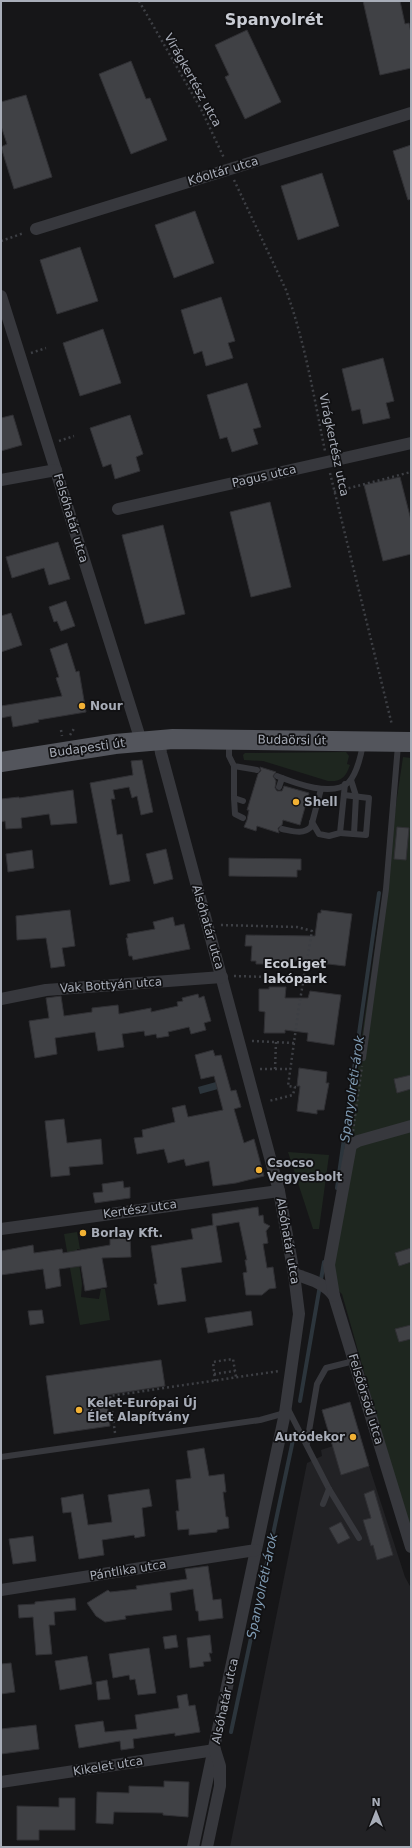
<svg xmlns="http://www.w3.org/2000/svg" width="412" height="1848" viewBox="0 0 412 1848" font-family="'DejaVu Sans',sans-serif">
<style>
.built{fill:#222225}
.green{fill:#1e261f}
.water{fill:#2c353c}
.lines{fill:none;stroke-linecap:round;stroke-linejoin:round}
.stream{stroke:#2c353c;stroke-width:4}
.building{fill:#404145;stroke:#303034}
.path{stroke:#3d3f44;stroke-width:2.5;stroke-dasharray:2 3;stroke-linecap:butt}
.service{stroke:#37383d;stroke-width:6}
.minor{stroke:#37383d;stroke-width:12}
.primary{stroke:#53555c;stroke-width:20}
.poi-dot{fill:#f2b134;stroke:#111113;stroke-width:1.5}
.labels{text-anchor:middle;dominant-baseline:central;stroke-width:3.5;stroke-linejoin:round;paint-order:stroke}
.street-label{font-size:12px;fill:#a8adb8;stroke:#111113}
.poi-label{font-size:12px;font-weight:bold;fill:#a8adb8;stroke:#111113;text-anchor:start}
.neighbourhood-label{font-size:13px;font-weight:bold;fill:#c9ccd4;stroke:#111113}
.water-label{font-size:13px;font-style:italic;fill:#7f9bb3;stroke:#111113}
.district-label{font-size:16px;font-weight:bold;fill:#c9ccd4;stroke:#111113}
</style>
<rect width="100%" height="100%" fill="#161618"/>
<polygon class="built" points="333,1446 341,1474 369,1466 405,1577 411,1588 411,1847 230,1847 307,1463 322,1456 321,1450"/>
<g class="green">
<path d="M346,752L349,756L347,764L350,765C346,777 341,782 328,781L263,761L244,760L243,755L245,753Z"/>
<polygon points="403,757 411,758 411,1538 342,1294 326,1279"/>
<polygon points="288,1152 329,1155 319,1229 313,1229"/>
<polygon points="77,1232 80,1249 77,1249 82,1284 81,1297 99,1299 101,1289 105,1289 110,1320 80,1325 64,1234"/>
</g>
<polygon class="water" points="216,1082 218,1089 200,1094 198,1087"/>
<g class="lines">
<g class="stream">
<polyline points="337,1188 379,893"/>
<polyline points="300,1401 324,1262"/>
<polyline points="231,1732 293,1440"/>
</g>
</g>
<g class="building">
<polygon points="363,1 400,1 405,24 409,23 411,33 411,68 380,75"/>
<polygon points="247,30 281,102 245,119 225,77 229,75 215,45"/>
<polygon points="131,61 146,99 150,98 167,140 131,154 99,74"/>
<polygon points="26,95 52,177 14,189 1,147 7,144 1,126 1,102"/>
<polygon points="411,145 411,199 408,200 393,151"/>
<polygon points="322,173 339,226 298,240 281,186"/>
<polygon points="195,211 214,263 174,278 155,225"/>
<polygon points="80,247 98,301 57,314 40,260"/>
<polygon points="221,297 235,341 228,343 233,358 206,366 202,351 194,354 181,310"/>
<polygon points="103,329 121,383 80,396 63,343"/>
<polygon points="383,358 394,401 386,403 390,418 363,424 360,409 352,411 342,369"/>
<polygon points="247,383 261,427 253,429 258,444 232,452 227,437 220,439 207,395"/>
<polygon points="13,415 22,445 1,451 1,418"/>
<polygon points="130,415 143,454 136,457 140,471 115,479 111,464 103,467 90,428"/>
<polygon points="400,477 411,520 411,554 383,561 364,485"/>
<polygon points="270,502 291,587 251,597 230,512"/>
<polygon points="163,525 185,614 145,624 122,535"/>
<polygon points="58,542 70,579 49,585 44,568 12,578 6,557"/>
<polygon points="66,601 75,626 61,631 57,621 54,622 49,607"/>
<polygon points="11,613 22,645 1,652 1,616"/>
<polygon points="67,643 76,672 79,671 86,712 38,720 39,722 13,727 11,716 1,718 1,706 62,696 56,678 59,677 50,649"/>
<polygon points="142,760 153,812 141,815 137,796 132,798 129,787 113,790 115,799 111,799 117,835 122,834 130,881 110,885 90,783 133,775 131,761"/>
<polygon points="260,767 276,772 273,776 276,781 275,788 277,791 282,791 284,786 309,793 300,825 283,820 282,825 278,828 279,833 257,826 256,831 244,827 247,820 249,810 247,810 258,774 261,771"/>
<polygon points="73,790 77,823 51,825 49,814 21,818 22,828 6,829 5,821 1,822 1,799 19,797 19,798"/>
<polygon points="397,827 409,828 406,860 394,859"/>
<polygon points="166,849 173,879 154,884 146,854"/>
<polygon points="32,850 34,868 8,872 6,854"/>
<polygon points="229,858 301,859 301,870 297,870 297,877 229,876"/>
<polygon points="70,910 75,946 62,948 65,966 51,968 46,938 17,940 16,916"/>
<polygon points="321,910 352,914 345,966 295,960 295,962 290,962 290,964 256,964 256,961 251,961 252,946 245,946 246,935 315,936 318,913 321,913"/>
<polygon points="173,917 175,926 184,924 190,949 133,960 132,956 129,956 126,938 128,938 127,934 155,929 153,922"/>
<polygon points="269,987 286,987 285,998 308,998 310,991 341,995 334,1045 307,1041 308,1033 285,1030 285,1033 264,1033 265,1012 259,1011 259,989 269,989"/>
<polygon points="198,994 199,998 204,996 211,1021 204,1023 206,1030 191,1034 189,1027 168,1032 169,1036 157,1038 156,1034 145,1036 144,1031 122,1034 124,1047 98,1051 95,1032 55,1038 57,1054 35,1058 29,1021 49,1018 46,998 61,996 64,1016 92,1012 92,1008 118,1005 119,1014 151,1008 151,1012 178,1006 177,1002 183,1001 182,998"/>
<polygon points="213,1050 215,1056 221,1055 231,1091 236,1090 241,1107 234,1109 244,1143 254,1139 264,1176 236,1183 213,1186 209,1161 186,1166 184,1159 168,1163 164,1149 137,1154 134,1138 143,1137 142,1130 175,1122 172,1108 185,1105 188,1117 223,1110 214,1076 201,1079 195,1055"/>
<polygon points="299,1068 327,1072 326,1083 329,1083 324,1110 317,1110 317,1114 297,1111 300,1086 297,1086"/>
<polygon points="411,1075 411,1089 397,1093 394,1079"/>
<polygon points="64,1119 67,1143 101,1139 103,1164 69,1167 70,1175 51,1177 45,1121"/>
<polygon points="123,1181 124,1188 130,1187 130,1198 95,1203 93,1193 103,1192 102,1184"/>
<polygon points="258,1207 259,1216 263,1215 264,1223 270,1226 266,1231 268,1243 263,1244 267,1268 273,1267 276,1288 269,1289 262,1295 246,1295 243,1273 247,1272 245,1260 247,1260 239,1222 216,1226 222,1262 181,1268 186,1301 158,1305 154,1284 157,1284 151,1246 193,1239 191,1229 213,1225 212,1214"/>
<polygon points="130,1238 131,1257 102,1258 107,1287 85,1291 81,1266 59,1269 61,1286 46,1289 43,1269 1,1275 1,1251 33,1245 34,1253 62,1249 63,1253 110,1245 110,1239"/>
<polygon points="411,1248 411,1262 399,1266 395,1253"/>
<polygon points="42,1310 44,1323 30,1325 28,1311"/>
<polygon points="251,1311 253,1325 208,1333 205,1318"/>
<polygon points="411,1325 411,1339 399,1342 395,1329"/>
<polygon points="160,1360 161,1360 165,1386 106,1395 110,1426 54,1434 46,1376"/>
<polygon points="350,1402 369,1466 341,1475 322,1410"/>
<polygon points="204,1448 209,1476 224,1474 226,1492 223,1492 226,1517 228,1517 229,1528 217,1530 217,1532 189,1535 189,1529 178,1530 176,1511 179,1511 176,1480 191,1478 187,1451"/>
<polygon points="149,1489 152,1506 142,1508 145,1536 135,1538 134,1535 102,1540 104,1555 79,1559 71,1512 63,1513 61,1498 83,1494 88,1525 112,1522 108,1495"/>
<polygon points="374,1490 393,1555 377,1560 373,1545 371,1546 363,1520 371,1518 364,1494"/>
<polygon points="341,1522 350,1538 338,1544 329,1528"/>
<polygon points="33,1536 36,1561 13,1564 9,1539"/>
<polygon points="208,1566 213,1600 221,1599 223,1618 199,1621 198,1611 196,1611 193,1589 170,1593 172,1610 125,1616 126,1619 105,1622 96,1616 87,1603 108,1590 110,1592 137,1589 136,1586 187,1579 185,1569"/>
<polygon points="75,1598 76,1610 54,1612 55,1625 49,1625 52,1654 36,1655 33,1617 19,1618 18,1605 35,1604 35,1602"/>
<polygon points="176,1635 178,1647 165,1649 163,1637"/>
<polygon points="210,1635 212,1653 209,1653 211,1661 203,1662 204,1666 190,1668 187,1638"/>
<polygon points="149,1648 156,1693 138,1695 135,1679 130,1680 129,1675 113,1678 109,1654"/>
<polygon points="87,1656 92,1684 60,1690 55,1661"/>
<polygon points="11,1663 15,1692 1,1694 1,1664"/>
<polygon points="107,1680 110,1699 98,1700 96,1682"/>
<polygon points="187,1694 189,1706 195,1705 200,1732 175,1736 175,1733 133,1739 134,1748 121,1750 120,1741 79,1748 75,1725 103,1721 105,1732 137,1729 135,1715 179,1708 177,1696"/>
<polygon points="36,1725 39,1749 1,1754 1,1729"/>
<polygon points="164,1781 189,1782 188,1817 163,1815 163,1813 114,1812 113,1824 96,1823 97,1792 129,1793 129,1786 164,1787"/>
<polygon points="59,1798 75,1798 75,1830 39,1830 39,1840 17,1840 17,1806 59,1807"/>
</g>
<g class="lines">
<g class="path">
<polyline points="139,1 201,109 224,158"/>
<path d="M234,180L286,290C305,342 314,397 325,451"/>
<polyline points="1,241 24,233"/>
<polyline points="31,353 46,348"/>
<polyline points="59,441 74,436"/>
<polyline points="330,473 392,725"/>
<polyline points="334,492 411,472"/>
<polyline points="61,730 62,736"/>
<polyline points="70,735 75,727"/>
<polyline points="221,925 297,927 312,931 299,1006 288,1086 295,1087 293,1095 269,1101"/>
<polyline points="234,976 304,978"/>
<polyline points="252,1041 294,1043"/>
<polyline points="260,1069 290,1069"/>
<polyline points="275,1069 276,1042"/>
<polyline points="353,1131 362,1066"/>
<polyline points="290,1181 297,1179"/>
<polyline points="214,1374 235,1371"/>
<polyline points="215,1381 213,1362 233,1359 236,1377"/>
<polyline points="115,1433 110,1396 279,1371"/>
</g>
<g class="service">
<polyline points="229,743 229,756 234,766 257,770"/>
<polyline points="234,766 234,798 243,801"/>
<path d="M277,776C295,783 333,798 349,782C357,773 361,755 363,744"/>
<polyline points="351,780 356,796 354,834"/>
<polyline points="279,787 282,778"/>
<polyline points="234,798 235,814 243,818"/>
<polyline points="312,822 319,834 329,836 340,833 345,784"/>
<path d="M282,829C293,831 302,835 311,827L321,789"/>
<polyline points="340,833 366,835 369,798 344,795"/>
<polyline points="363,1058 386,889 398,745"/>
<polyline points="288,1409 329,1489 359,1538"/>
<polyline points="307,1443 317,1384 326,1368 354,1361"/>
<polyline points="1,1457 260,1420 285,1413"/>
<polyline points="323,1504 329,1489"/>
</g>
<g class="minor">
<polyline points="36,229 411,113"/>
<polyline points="1,296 141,741"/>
<polyline points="1,480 56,470"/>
<polyline points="118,509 411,443"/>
<polyline points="159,740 161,753 279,1191 294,1274 299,1314 285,1413 193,1847"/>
<polyline points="1,999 46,990 222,977"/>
<polyline points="1,1229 279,1191"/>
<path d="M294,1274C309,1279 325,1283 334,1296L411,1547"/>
<polyline points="334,1296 329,1265 351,1145 358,1141 411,1126"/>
<polyline points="1,1590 256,1550"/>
<polyline points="1,1782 215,1750"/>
<polyline points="207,1847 220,1786 220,1766 215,1750"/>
</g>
<polyline class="primary" points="1,762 115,744 173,739 411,742"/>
</g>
<g class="poi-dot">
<circle cx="82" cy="706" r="4"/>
<circle cx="296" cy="802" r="4"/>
<circle cx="259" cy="1170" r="4"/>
<circle cx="83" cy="1233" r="4"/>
<circle cx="79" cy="1410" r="4"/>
<circle cx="353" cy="1437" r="4"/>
</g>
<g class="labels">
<g class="street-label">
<text transform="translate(193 80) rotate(61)">Virágkertész utca</text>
<text transform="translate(223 171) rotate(-17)">Kőoltár utca</text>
<text transform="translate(334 445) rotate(78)">Virágkertész utca</text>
<text transform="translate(264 476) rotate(-13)">Pagus utca</text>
<text transform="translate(71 518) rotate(73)">Felsőhatár utca</text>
<text transform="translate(292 740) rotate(1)">Budaörsi út</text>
<text transform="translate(87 748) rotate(-8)">Budapesti út</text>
<text transform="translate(208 927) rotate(74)">Alsóhatár utca</text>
<text transform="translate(111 985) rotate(-4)">Vak Bottyán utca</text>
<text transform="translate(140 1209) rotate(-8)">Kertész utca</text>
<text transform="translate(288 1241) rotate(80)">Alsóhatár utca</text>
<text transform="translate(366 1399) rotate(73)">Felsőörsöd utca</text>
<text transform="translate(128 1570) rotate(-9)">Pántlika utca</text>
<text transform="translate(225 1701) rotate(-78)">Alsóhatár utca</text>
<text transform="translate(108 1766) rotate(-9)">Kikelet utca</text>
</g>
<g class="poi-label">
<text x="90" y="706">Nour</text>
<text x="304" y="802">Shell</text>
<text x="267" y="1163">Csocso<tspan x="267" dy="14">Vegyesbolt</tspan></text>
<text x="91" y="1233">Borlay Kft.</text>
<text x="87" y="1403">Kelet-Európai Új<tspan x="87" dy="14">Élet Alapítvány</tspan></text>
<text x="345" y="1437" text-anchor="end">Autódekor</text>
</g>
<g class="neighbourhood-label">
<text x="295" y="963">EcoLiget<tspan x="295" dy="15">lakópark</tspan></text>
</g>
<g class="water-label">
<text transform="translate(352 1089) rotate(-82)">Spanyolréti-árok</text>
<text transform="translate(262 1586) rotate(-78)">Spanyolréti-árok</text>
</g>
<g class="district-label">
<text x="274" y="19">Spanyolrét</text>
</g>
</g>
<rect width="412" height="1848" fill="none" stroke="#a8adb8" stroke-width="4"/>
<g transform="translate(376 1812)" stroke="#111113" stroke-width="3" paint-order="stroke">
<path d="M0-3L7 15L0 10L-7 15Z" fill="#a8adb8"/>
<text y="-6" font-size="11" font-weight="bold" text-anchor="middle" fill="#a8adb8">N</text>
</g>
</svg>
